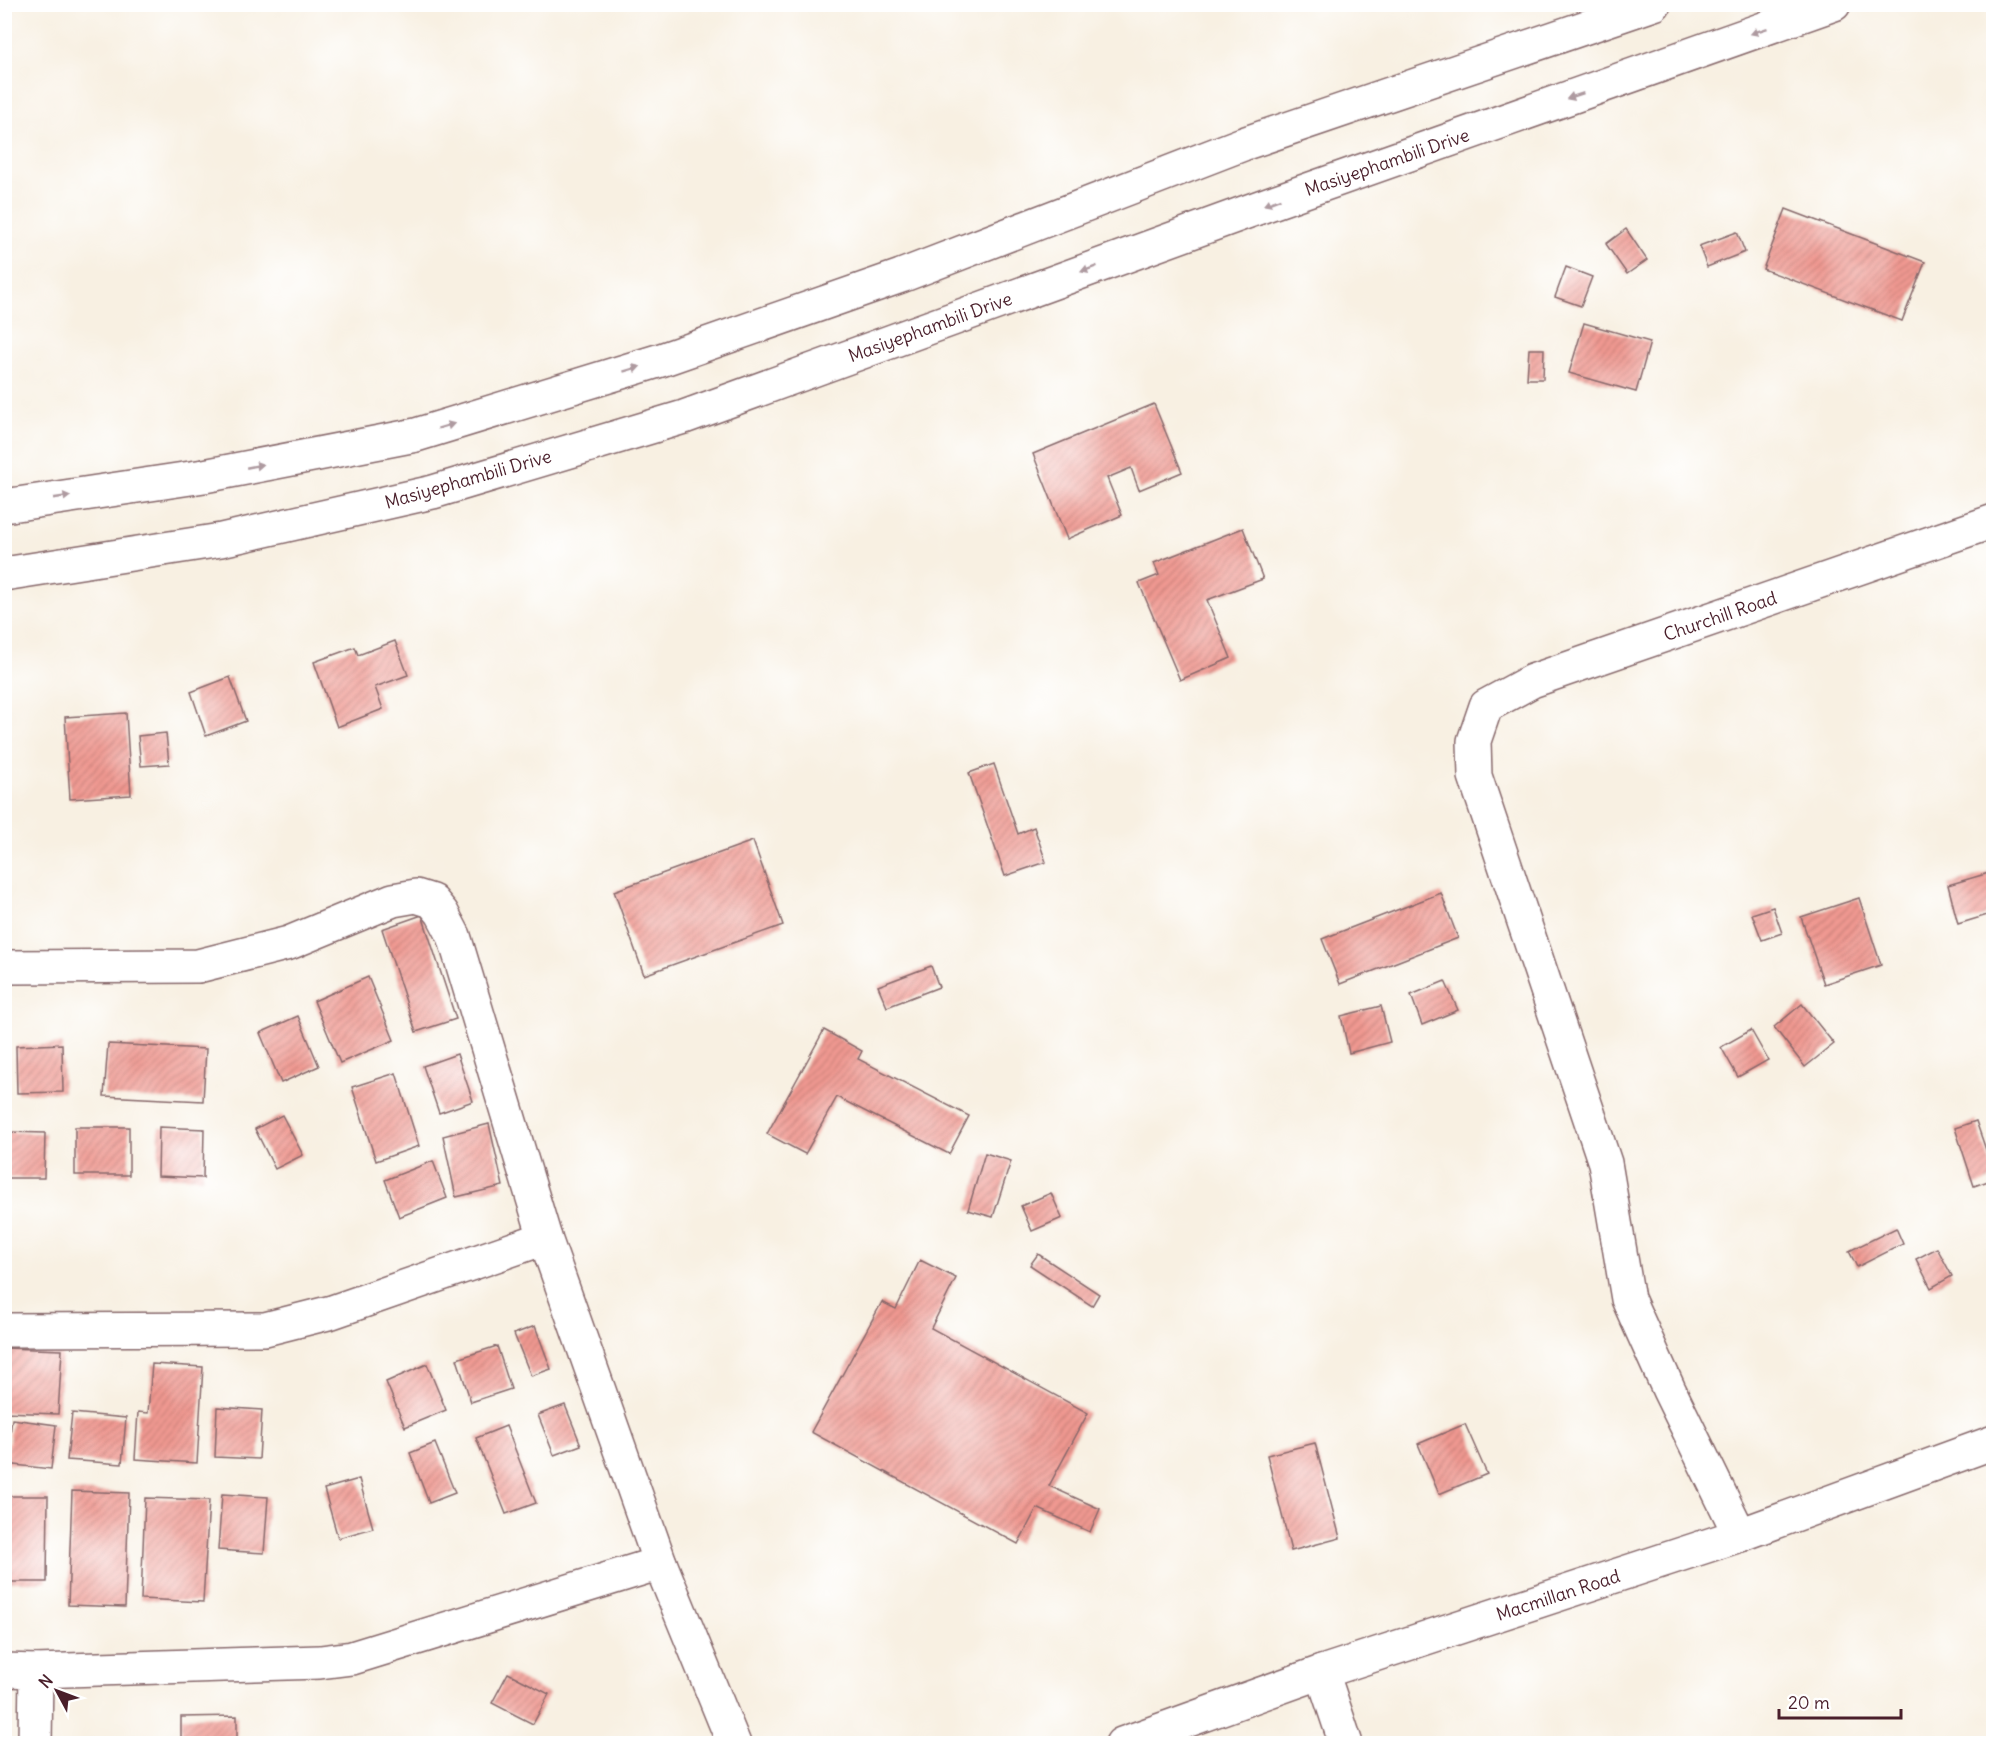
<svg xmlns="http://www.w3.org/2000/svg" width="1998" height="1748" viewBox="0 0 1998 1748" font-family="Delius,sans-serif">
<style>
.building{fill:url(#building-hatch)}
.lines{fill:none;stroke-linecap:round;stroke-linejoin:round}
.minor-casing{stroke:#87686b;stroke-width:36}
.primary-casing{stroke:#87686b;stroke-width:36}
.minor{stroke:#fff;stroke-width:33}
.primary{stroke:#fff;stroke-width:33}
.oneway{fill:#ae9aa0}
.labels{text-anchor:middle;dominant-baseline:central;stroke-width:5;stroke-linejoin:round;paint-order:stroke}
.street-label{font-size:18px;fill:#4a1f2b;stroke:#fff}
</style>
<defs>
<pattern id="building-hatch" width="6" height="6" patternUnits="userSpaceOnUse" patternTransform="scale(1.5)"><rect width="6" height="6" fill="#f09991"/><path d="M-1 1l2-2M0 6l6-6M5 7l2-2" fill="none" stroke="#c47c77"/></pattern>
</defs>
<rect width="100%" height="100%" fill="#fff"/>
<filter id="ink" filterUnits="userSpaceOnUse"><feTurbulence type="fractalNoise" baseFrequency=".0167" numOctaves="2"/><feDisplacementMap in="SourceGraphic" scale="12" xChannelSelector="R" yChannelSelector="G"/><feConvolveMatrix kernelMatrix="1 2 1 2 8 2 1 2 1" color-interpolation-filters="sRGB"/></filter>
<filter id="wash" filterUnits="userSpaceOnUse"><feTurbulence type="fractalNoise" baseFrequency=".008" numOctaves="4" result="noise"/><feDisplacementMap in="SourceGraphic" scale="24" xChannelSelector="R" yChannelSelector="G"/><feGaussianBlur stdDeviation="1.35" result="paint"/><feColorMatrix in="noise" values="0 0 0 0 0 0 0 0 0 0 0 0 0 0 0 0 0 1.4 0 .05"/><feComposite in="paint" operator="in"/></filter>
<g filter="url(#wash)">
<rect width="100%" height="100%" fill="#f8f0e2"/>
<g id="blocks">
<g class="building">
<polygon points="1786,209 1925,262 1902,321 1763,269"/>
<polygon points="1626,229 1647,260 1627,274 1606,244"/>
<polygon points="1737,232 1745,252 1707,267 1699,246"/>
<polygon points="1566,267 1592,277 1581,306 1555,297"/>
<polygon points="1584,323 1650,342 1636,392 1569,373"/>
<polygon points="1529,349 1544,349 1543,379 1527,379"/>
<polygon points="1154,404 1182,472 1139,490 1131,468 1107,478 1122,515 1067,539 1033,454"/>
<polygon points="1243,528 1263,579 1207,600 1231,658 1180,680 1139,583 1159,575 1154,563"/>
<polygon points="395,641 408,675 375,687 383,709 337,727 314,662 355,647 358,655"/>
<polygon points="230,677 246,721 206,736 191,692"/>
<polygon points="126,713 131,795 70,799 65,717"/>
<polygon points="166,733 169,764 141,766 138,736"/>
<polygon points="994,764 1018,834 1034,827 1046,862 1005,876 969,773"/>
<polygon points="753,841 783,925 644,975 614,891"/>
<polygon points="1992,872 1994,913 1958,924 1948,885"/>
<polygon points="1441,893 1458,938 1340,984 1322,939"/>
<polygon points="1859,898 1881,965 1824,984 1801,917"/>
<polygon points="1773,907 1782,933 1762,940 1752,914"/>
<polygon points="422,915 456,1019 416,1032 382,929"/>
<polygon points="931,966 939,987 887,1007 878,986"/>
<polygon points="368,977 394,1040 340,1063 314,1001"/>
<polygon points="1445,981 1458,1010 1422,1025 1411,995"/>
<polygon points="1802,1004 1834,1044 1805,1067 1774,1027"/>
<polygon points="1381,1006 1390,1042 1349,1053 1341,1016"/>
<polygon points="298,1016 319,1066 281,1083 260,1033"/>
<polygon points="824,1030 862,1051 858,1059 969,1116 949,1154 837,1097 805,1154 767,1134"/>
<polygon points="1751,1030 1768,1060 1738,1077 1721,1047"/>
<polygon points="62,1044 63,1092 17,1093 16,1046"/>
<polygon points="108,1044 206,1049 203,1101 104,1096"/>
<polygon points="457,1054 473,1101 439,1113 423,1066"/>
<polygon points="396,1073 419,1146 376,1161 352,1087"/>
<polygon points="282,1115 303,1155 275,1169 255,1129"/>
<polygon points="1976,1121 1994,1173 1994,1179 1974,1186 1955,1128"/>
<polygon points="489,1124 503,1186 456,1197 443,1136"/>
<rect x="75" y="1127" width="54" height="48"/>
<polygon points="159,1127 204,1129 203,1178 158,1176"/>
<polygon points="8,1132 45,1133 44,1178 6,1178"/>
<polygon points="985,1153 1011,1161 993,1217 968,1210"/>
<polygon points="433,1161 447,1198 399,1217 385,1180"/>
<polygon points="1051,1193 1062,1218 1032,1231 1021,1206"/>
<polygon points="1896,1228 1903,1244 1857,1267 1849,1251"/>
<polygon points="1937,1248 1952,1276 1931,1288 1916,1259"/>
<polygon points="1038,1254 1099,1294 1092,1306 1030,1265"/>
<polygon points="920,1260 956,1278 931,1328 1088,1413 1049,1486 1100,1509 1090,1532 1037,1508 1018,1544 811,1432 882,1302 896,1309"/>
<polygon points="535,1326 551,1369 531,1376 514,1334"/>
<polygon points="497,1346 511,1389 471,1402 457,1359"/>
<polygon points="4,1348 62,1350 58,1414 4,1412"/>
<polygon points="152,1364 203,1367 197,1463 135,1459 138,1412 148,1413"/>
<polygon points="427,1364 446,1410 405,1427 386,1382"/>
<polygon points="565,1405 581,1445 554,1455 538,1415"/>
<polygon points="217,1407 262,1410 259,1459 215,1457"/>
<polygon points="72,1413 126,1418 122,1464 67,1460"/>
<polygon points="12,1419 56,1425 51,1469 6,1464"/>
<polygon points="1465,1424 1487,1474 1439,1494 1418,1444"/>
<polygon points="506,1426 536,1503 506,1514 476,1438"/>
<polygon points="435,1443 455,1493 429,1503 410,1453"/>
<polygon points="1315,1443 1340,1538 1291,1551 1267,1455"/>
<polygon points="359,1479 373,1528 338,1538 324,1489"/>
<polygon points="72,1491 129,1493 125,1607 68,1605"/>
<polygon points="222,1494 268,1497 264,1553 218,1550"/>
<polygon points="5,1496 48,1496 47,1582 5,1582"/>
<polygon points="145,1498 209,1500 203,1602 141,1599"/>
<polygon points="508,1673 549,1694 533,1724 492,1703"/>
<polygon points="237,1716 237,1744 181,1744 181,1717"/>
</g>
</g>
</g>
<g filter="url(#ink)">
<use href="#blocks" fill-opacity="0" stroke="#87686b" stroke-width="1.5"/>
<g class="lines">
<g class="minor-casing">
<g id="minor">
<polyline points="4,967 198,966 289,943 393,900 416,896 432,901 442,913 454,936 545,1238 660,1563 734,1744"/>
<polyline points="4,1330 265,1329 332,1312 545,1238"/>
<polyline points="1740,1535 1669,1390 1628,1299 1605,1163 1475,776 1474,741 1486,706 1532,681 1994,521"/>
<polyline points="4,1670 36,1671 320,1662 352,1658 660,1563"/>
<polyline points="1322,1672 1346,1744"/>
<polyline points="35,1744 36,1671"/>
<polyline points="1122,1744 1322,1672 1740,1535 1994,1442"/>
</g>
</g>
<g class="primary-casing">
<g id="primary">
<polyline points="4,506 204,476 416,435 661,360 901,276 1243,144 1654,4"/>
<polyline points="4,574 221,540 433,492 684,417 1271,203 1834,4"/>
</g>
</g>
<use href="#minor" class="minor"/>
<use href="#primary" class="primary"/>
</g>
<defs><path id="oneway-solid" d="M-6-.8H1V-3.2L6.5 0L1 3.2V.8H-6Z" transform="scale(1.5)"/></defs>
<g class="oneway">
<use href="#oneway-solid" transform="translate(1759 31) rotate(161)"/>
<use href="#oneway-solid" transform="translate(1575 96) rotate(161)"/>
<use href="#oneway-solid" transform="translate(1272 202) rotate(160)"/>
<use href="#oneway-solid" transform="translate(1089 269) rotate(160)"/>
<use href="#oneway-solid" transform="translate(632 369) rotate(-17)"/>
<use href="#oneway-solid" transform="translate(446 426) rotate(-17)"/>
<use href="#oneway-solid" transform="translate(255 466) rotate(-11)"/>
<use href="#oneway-solid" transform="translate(62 497) rotate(-8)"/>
</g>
</g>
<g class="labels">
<g class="street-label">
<text transform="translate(1387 162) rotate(-19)">Masiyephambili Drive</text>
<text transform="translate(930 327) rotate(-20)">Masiyephambili Drive</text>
<text transform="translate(468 479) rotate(-16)">Masiyephambili Drive</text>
<text transform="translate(1720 616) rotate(-19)">Churchill Road</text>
<text transform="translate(1558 1595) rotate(-18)">Macmillan Road</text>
</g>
</g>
<rect width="1998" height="1748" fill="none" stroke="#fff" stroke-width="24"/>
<g transform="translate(57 1691) rotate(311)" stroke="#ffffff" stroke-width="4.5" paint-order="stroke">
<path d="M0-4.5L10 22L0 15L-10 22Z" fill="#4a1f2b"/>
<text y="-9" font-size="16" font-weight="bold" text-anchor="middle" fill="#4a1f2b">N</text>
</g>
<path d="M1779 1709v9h122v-9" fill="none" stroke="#4a1f2b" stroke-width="3"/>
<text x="1788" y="1709" font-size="18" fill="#4a1f2b" stroke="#ffffff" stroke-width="4.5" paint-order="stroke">20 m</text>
</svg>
